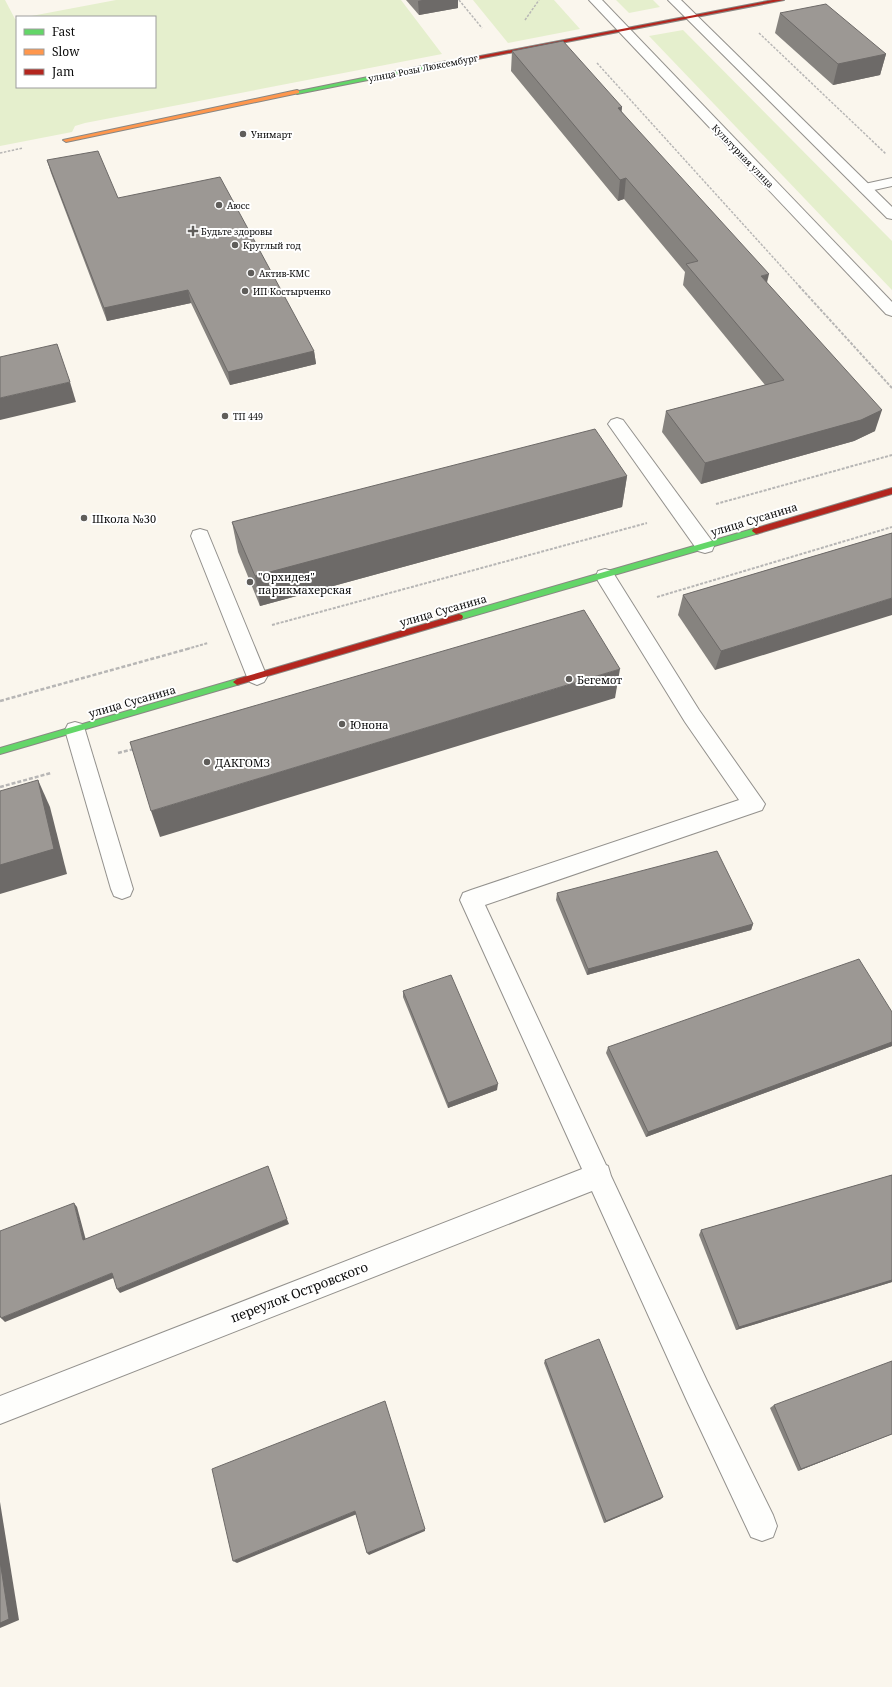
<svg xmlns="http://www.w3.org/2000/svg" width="892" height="1687" viewBox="0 0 892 1687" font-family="'Noto Serif',serif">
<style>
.green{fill:#e5efcd}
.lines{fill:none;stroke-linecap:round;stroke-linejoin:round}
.lane-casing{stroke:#93918d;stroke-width:2}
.street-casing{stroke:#93918d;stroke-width:2}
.fast-casing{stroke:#898783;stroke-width:2}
.slow-casing{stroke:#898783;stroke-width:2}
.jam-casing{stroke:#898783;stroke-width:2}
.path-far2{stroke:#b7b6b5;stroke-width:1.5;stroke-dasharray:2.5 1.5;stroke-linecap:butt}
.path-far1{stroke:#b7b6b5;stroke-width:2;stroke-dasharray:3 1.5;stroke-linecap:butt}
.path{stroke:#b7b6b5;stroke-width:2.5;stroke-dasharray:4 2;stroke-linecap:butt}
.lane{fill:#fefefc;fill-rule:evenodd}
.street{fill:#fefefc;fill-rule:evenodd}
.fast{fill:#63d668;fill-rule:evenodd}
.slow{fill:#ff974d;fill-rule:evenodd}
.jam{fill:#b3261e;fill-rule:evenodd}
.wall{fill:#86837f}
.shaded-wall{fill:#6d6a68}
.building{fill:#9c9894;stroke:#6d6a68}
.poi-dot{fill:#5f5d5a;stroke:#fff;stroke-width:1.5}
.labels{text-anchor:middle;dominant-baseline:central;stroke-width:4;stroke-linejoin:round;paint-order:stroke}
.far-street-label{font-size:9px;fill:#0b0b0b;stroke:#fff}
.far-poi-label{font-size:9px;fill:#0b0b0b;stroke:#fff;text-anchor:start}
.poi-label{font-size:11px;fill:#0b0b0b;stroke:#fff;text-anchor:start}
.street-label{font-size:11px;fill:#0b0b0b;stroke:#fff}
.near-street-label{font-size:13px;fill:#0b0b0b;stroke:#fff}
</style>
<rect width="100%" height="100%" fill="#faf6ed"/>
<g class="green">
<polygon points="0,0 5,0 15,19 17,19 17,87 155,87 155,17 26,17 116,0 401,0 442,54 85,123 75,126 72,132 0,146"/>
<polygon points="473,0 554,0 580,29 508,43"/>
<polygon points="616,0 653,0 660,7 629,13"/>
<polygon points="683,30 892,241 892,290 649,36"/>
</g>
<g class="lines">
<g class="lane-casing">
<g id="lane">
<polygon points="892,178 892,186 865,192 860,191 858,188 860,185"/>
<polygon points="617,418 623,420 712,541 714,546 712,551 705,553 698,551 608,424 611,420"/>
<polygon points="200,529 207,531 209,536 267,677 264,682 257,685 250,682 247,677 191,536 193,531"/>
<polygon points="605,569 612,571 699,710 765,804 762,810 485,905 606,1165 608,1166 611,1176 707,1381 773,1515 777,1526 773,1537 762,1541 751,1537 687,1401 592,1191 0,1424 0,1396 582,1169 460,900 463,893 471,890 739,800 685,722 598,581 596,576 598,571"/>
<polygon points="75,722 82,724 85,730 133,889 130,896 122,899 114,896 111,889 65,730 68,724"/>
</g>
</g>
<g class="street-casing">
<g id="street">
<polygon points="589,0 602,0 892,302 892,316 886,314"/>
<polygon points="668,0 681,0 892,207 892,219 887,218"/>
</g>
</g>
<g class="fast-casing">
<g id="fast">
<polygon points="447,61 450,63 449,64 297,94 294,92"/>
<polygon points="756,528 760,531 759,533 459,620 455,617 459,614"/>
<polygon points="237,679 241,682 240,684 0,754 0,748"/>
</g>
</g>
<g class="slow-casing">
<polygon id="slow" points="297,90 299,91 299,93 66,142 63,140"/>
</g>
<g class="jam-casing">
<g id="jam">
<polygon points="773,0 784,0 447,65 444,63"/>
<polygon points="892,488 892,494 756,534 752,531 753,529"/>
<polygon points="459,614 462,615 463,617 462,619 237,685 233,682 237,679"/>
</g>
</g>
<g class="path-far2">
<polyline points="459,0 482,28"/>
<polyline points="525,20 539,0"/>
<polyline points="759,33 886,154"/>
<polyline points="597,63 800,287"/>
<polyline points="0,153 23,148"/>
</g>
<g class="path-far1">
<polyline points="799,286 892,388"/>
<polyline points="716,504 892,455"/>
<polyline points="657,597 892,527"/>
<polyline points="272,625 647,523"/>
<polyline points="187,649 208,643"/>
</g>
<g class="path">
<polyline points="0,701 191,648"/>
<polyline points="118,753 134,749"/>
<polyline points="0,787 51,773"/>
</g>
<use href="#lane" class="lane"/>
<use href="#street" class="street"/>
<use href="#fast" class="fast"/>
<use href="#slow" class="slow"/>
<use href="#jam" class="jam"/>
</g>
<g class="wall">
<polygon points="406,0 458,0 458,8 419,15"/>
<polygon points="780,13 886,54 880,75 833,85 775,33"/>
<polygon points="512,51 622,107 621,111 767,283 875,431 854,441 701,484 662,432 666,411 765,385 683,285 685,272 624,199 618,201 511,71"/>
<polygon points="47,160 118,198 314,351 316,364 230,385 191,303 107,321 51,173"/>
<polygon points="627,476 622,507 260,606 238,552 232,522"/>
<polygon points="892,533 715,670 678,615 683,595"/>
<polygon points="557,893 753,924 751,930 587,975 556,900"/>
<polygon points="403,991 497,1090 448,1108 403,997"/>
<polygon points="892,1012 892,1046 646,1137 606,1053 608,1047"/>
<polygon points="892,1175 892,1282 736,1330 699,1235 701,1230"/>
<polygon points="545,1360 661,1499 604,1523 544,1363"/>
<polygon points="774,1405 892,1434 798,1471 770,1408"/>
</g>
<g class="shaded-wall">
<polygon points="422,0 458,0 458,8 419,15 418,1"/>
<polygon points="886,54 880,75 833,85 838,64"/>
<polygon points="622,107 620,128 618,108"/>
<polygon points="626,178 624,199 618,201 620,180"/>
<polygon points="769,274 764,295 761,276"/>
<polygon points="188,290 191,303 107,321 104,308"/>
<polygon points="314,351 316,364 230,385 228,372"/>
<polygon points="70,382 76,402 0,420 0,398"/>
<polygon points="882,410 875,431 854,441 701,484 705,463"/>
<polygon points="627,476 622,507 260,606 255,576"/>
<polygon points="892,598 892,615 715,670 721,651"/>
<polygon points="620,669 615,698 160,837 151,811"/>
<polygon points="38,780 50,807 67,874 0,894 0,865"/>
<polygon points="753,924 751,930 587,975 588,969"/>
<polygon points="892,1042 892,1046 646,1137 648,1132"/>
<polygon points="498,1084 497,1090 448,1108 448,1103"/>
<polygon points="74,1203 77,1207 87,1244 83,1240"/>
<polygon points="287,1219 289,1224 120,1293 117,1289"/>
<polygon points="112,1273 116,1277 5,1322 1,1318"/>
<polygon points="892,1280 892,1282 736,1330 739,1327"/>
<polygon points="892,1434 798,1471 801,1469"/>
<polygon points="663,1497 661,1499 604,1523 606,1521"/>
<polygon points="0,1502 19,1620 0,1628"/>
<polygon points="355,1511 357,1514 237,1563 233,1561"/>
<polygon points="425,1529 425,1531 369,1555 367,1553"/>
</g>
<g class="building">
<polygon points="826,4 886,54 838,64 780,13"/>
<polygon points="563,41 622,107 618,108 769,274 761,276 882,410 861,420 705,463 666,411 784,380 686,264 698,261 626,178 620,180 512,51"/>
<polygon points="98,151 118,198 220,177 314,351 228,372 188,290 104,308 47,160"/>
<polygon points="57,344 70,382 0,398 0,357"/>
<polygon points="595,429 627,476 255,576 232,522"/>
<polygon points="892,533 892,598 721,651 683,595"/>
<polygon points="584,610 620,669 151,811 130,742"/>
<polygon points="38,780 54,849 0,865 0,791"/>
<polygon points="717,851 753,924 588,969 557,893"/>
<polygon points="859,959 892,1012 892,1042 648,1132 608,1047"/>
<polygon points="451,975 498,1084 448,1103 403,991"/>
<polygon points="268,1166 287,1219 117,1289 112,1273 1,1318 0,1315 0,1231 74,1203 83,1240"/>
<polygon points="892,1175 892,1280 739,1327 701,1230"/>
<polygon points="599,1339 663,1497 606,1521 545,1360"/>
<polygon points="892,1361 892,1434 801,1469 774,1405"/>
<polygon points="385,1401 425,1529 367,1553 355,1511 233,1561 212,1469"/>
<polygon points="0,1561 9,1619 0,1623"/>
</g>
<g class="poi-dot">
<circle cx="243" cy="134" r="4"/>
<circle cx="219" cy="205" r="4"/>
<path d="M191 225h4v4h4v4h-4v4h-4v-4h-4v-4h4z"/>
<circle cx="235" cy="245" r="4"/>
<circle cx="251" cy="273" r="4"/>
<circle cx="245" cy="291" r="4"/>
<circle cx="225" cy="416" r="4"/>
<circle cx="84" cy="518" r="4"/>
<circle cx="250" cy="582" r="4"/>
<circle cx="569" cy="679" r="4"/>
<circle cx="342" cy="724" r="4"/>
<circle cx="207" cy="762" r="4"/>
</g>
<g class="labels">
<g class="far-street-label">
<text transform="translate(423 68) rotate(-11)">улица Розы Люксембург</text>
<text transform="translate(743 156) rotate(46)">Культурная улица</text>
</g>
<g class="far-poi-label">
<text x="251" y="134">Унимарт</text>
<text x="227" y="205">Аюсс</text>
<text x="201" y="231">Будьте здоровы</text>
<text x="243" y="245">Круглый год</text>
<text x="259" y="273">Актив-КМС</text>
<text x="253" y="291">ИП Костырченко</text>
<text x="233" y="416">ТП 449</text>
</g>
<g class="poi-label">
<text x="92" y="518">Школа №30</text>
<text x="258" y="576">"Орхидея"<tspan x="258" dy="13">парикмахерская</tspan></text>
<text x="577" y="679">Бегемот</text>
<text x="350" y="724">Юнона</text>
<text x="215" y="762">ДАКГОМЗ</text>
</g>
<g class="street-label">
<text transform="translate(754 519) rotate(-17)">улица Сусанина</text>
<text transform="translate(443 610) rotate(-16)">улица Сусанина</text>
<text transform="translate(132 701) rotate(-16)">улица Сусанина</text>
</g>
<g class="near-street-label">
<text transform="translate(299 1292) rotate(-21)">переулок Островского</text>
</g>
</g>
<rect x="16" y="16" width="140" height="72" fill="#ffffff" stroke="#9d9d9d"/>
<rect x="24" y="29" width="20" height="6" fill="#63d668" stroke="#9d9d9d"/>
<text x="52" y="36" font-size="12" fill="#0b0b0b">Fast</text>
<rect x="24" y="49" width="20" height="6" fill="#ff974d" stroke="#9d9d9d"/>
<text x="52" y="56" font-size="12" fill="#0b0b0b">Slow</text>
<rect x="24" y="69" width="20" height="6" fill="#b3261e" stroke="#9d9d9d"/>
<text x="52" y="76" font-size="12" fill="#0b0b0b">Jam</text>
</svg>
